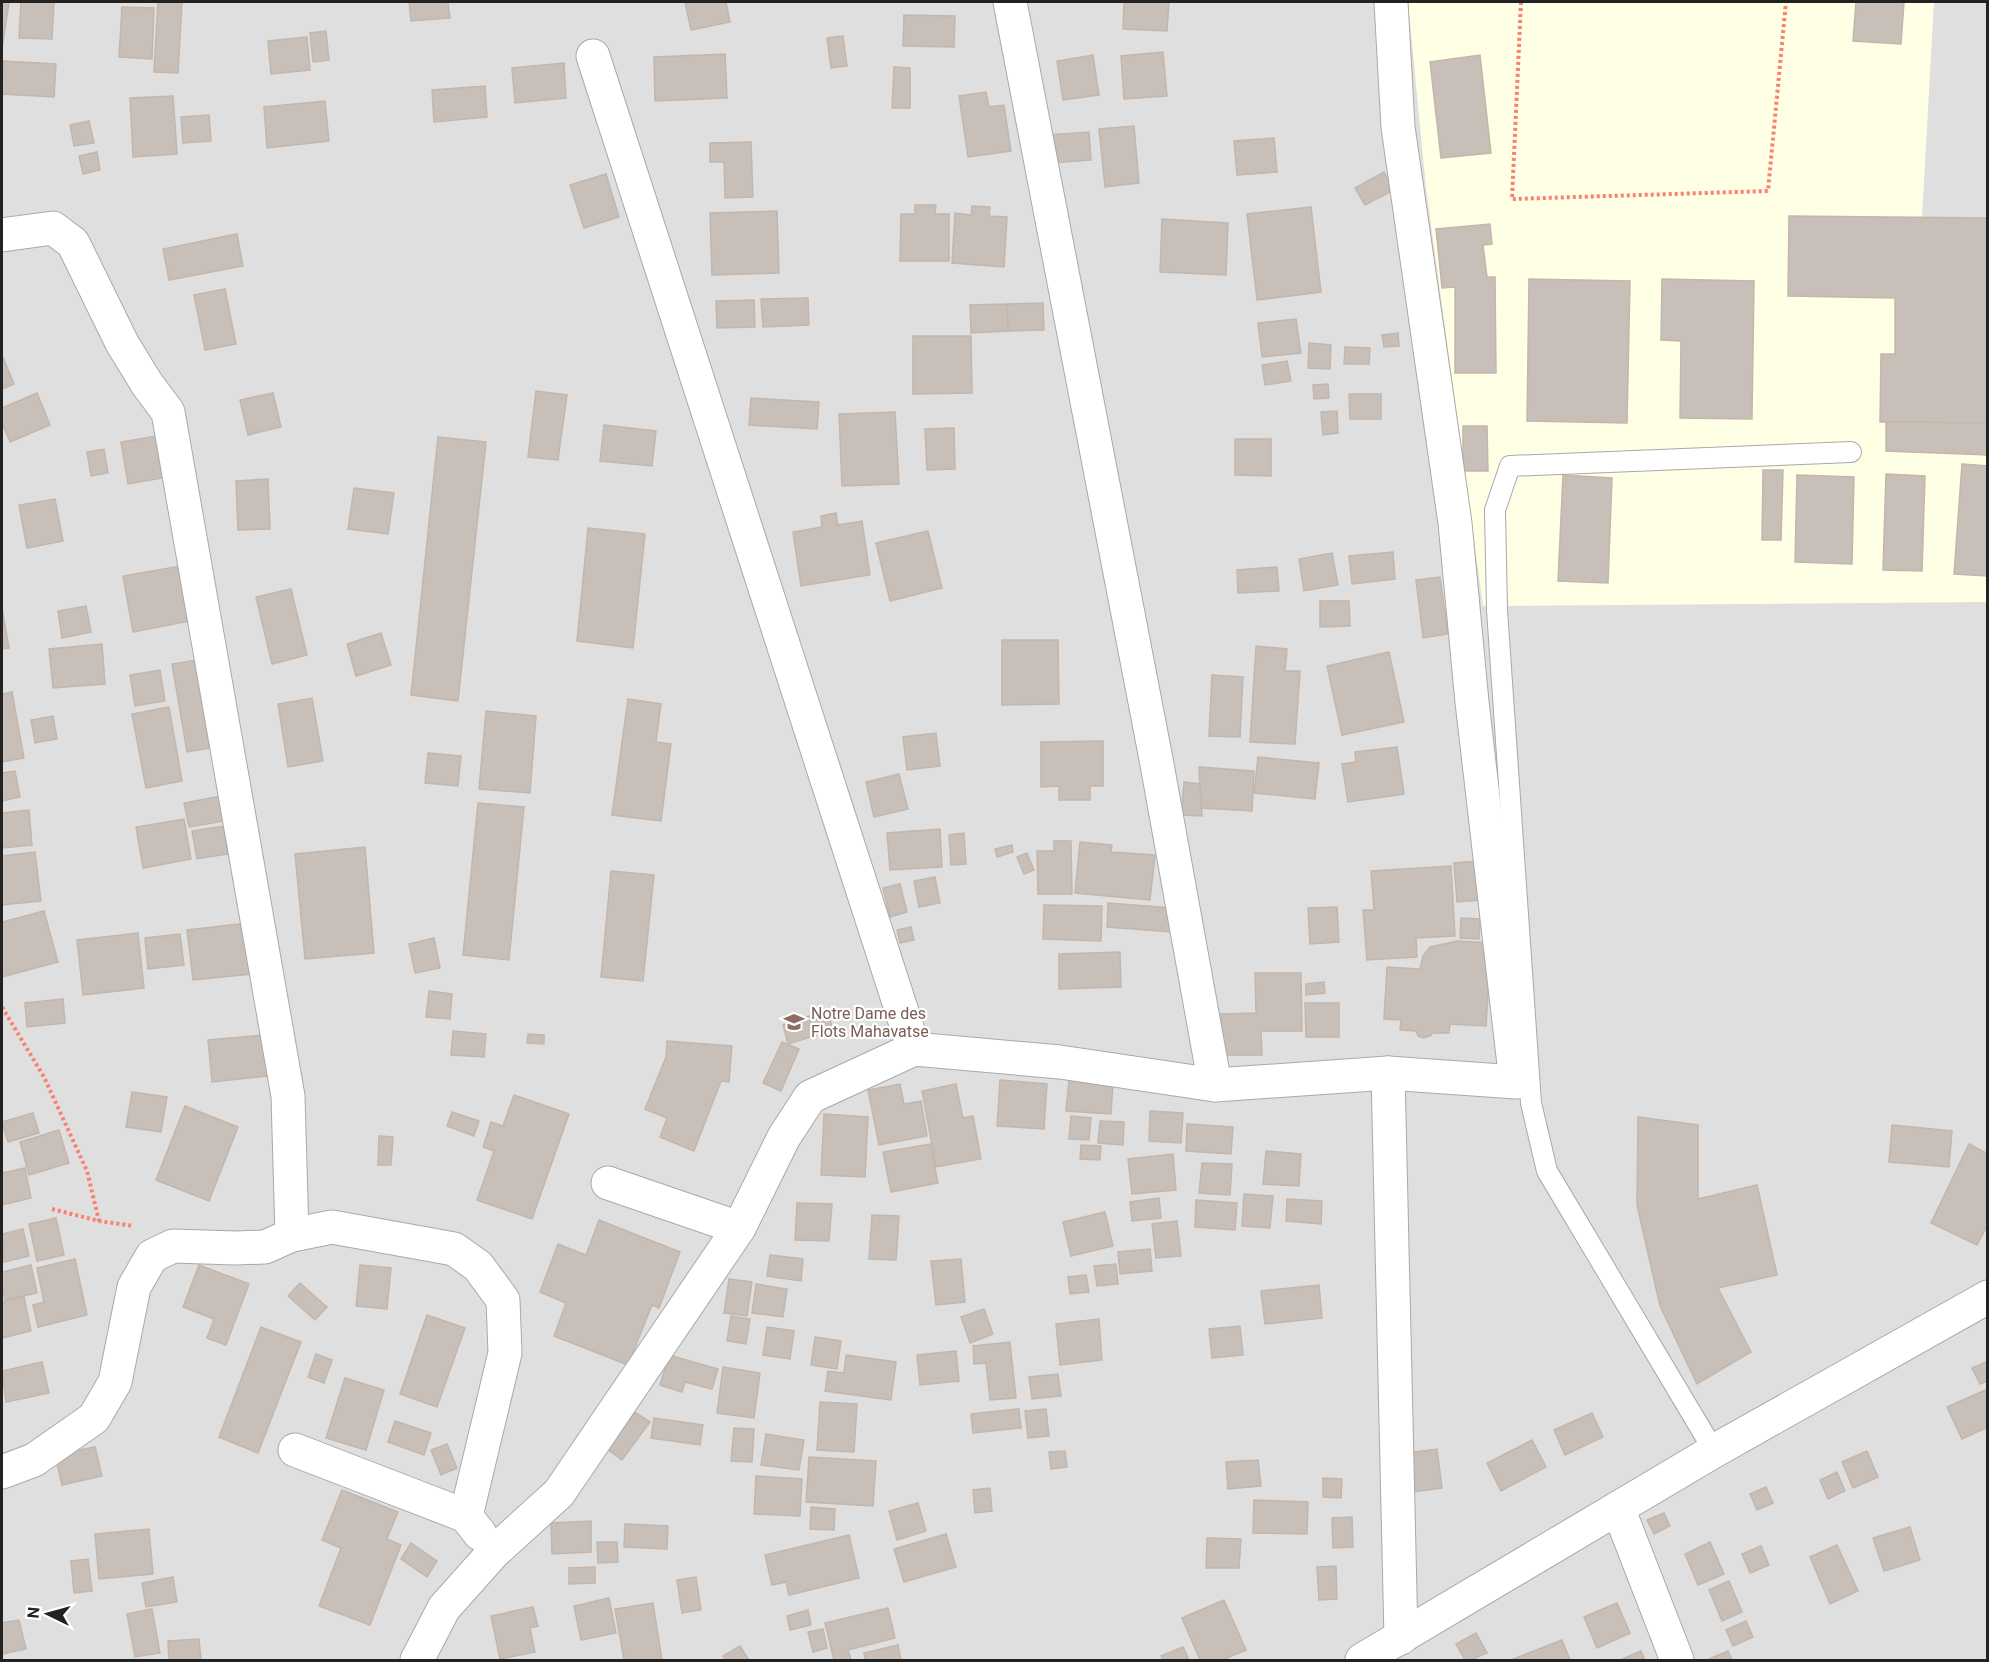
<svg xmlns="http://www.w3.org/2000/svg" width="1989" height="1662" viewBox="0 0 1989 1662" font-family="Roboto,sans-serif">
<style>
.residential{fill:#e0dfdf}
.education{fill:#ffffe5}
.building{fill:#c7bfb8;stroke:#c4b6ab;stroke-width:1.5}
.lines{fill:none;stroke-linecap:round;stroke-linejoin:round}
.service-casing{stroke:#a9a9a9;stroke-width:22}
.minor-casing{stroke:#a9a9a9;stroke-width:35}
.tertiary-casing{stroke:#a9a9a9;stroke-width:35}
.path{stroke:#fa8072;stroke-width:4;stroke-dasharray:3 3;stroke-linecap:butt}
.service{stroke:#fff;stroke-width:20}
.minor{stroke:#fff;stroke-width:33}
.tertiary{stroke:#fff;stroke-width:33}
.labels{text-anchor:middle;dominant-baseline:central;stroke-width:4.5;stroke-linejoin:round;paint-order:stroke}
.education-label{font-size:16px;fill:#785e54;stroke:#fff;text-anchor:start}
</style>
<rect width="100%" height="100%" fill="#f2efe9"/>
<rect class="residential" x="2" y="2" width="1985" height="1658"/>
<polygon class="education" points="1408,2 1934,2 1922,217 1987,218 1987,602 1483,606 1426,188"/>
<g class="building">
<polygon points="2,2 9,2 2,49"/>
<polygon points="21,2 54,2 52,39 19,38"/>
<polygon points="158,2 182,2 178,73 154,72"/>
<polygon points="409,2 448,2 450,18 411,21"/>
<polygon points="685,2 726,2 730,22 691,30"/>
<polygon points="1124,2 1169,2 1167,31 1123,29"/>
<polygon points="1856,2 1904,2 1901,44 1853,41"/>
<polygon points="122,7 154,8 152,59 119,57"/>
<polygon points="904,15 955,16 954,47 903,46"/>
<polygon points="326,31 329,60 313,62 310,33"/>
<polygon points="843,36 847,66 831,68 827,38"/>
<polygon points="307,37 310,70 271,74 268,41"/>
<polygon points="1163,52 1167,96 1124,99 1121,56"/>
<polygon points="725,54 727,98 655,101 654,57"/>
<polygon points="1093,55 1099,95 1063,100 1057,61"/>
<polygon points="1480,55 1491,153 1441,158 1430,62"/>
<polygon points="3,61 56,64 54,97 2,94"/>
<polygon points="564,63 566,98 515,103 512,68"/>
<polygon points="894,67 910,68 910,108 892,108"/>
<polygon points="485,86 487,117 434,122 432,90"/>
<polygon points="986,92 989,107 1004,105 1011,151 968,157 959,96"/>
<polygon points="173,96 177,154 133,157 130,98"/>
<polygon points="325,101 329,141 267,148 264,107"/>
<polygon points="209,115 211,141 183,143 181,117"/>
<polygon points="89,121 94,143 74,146 70,125"/>
<polygon points="1134,126 1139,183 1105,187 1099,129"/>
<polygon points="1089,132 1091,160 1049,163 1048,135"/>
<polygon points="1274,138 1277,172 1237,175 1234,141"/>
<polygon points="751,142 753,197 725,198 724,162 710,162 710,143"/>
<polygon points="97,152 100,170 83,174 79,156"/>
<polygon points="1384,172 1394,190 1365,205 1355,188"/>
<polygon points="606,174 619,217 584,228 570,185"/>
<polygon points="915,205 936,205 935,214 949,214 949,261 900,261 901,214 915,214"/>
<polygon points="972,206 990,207 989,216 1007,217 1004,267 952,263 955,213 971,215"/>
<polygon points="1311,207 1321,292 1257,300 1247,214"/>
<polygon points="777,211 779,273 712,275 710,213"/>
<polygon points="1789,216 1988,218 1988,423 1880,422 1881,354 1895,354 1895,298 1788,296"/>
<polygon points="1162,219 1228,223 1226,275 1160,272"/>
<polygon points="1490,224 1492,244 1483,245 1487,277 1495,277 1496,373 1455,373 1455,287 1442,288 1436,229"/>
<polygon points="237,234 243,266 169,280 163,249"/>
<polygon points="1529,279 1630,281 1627,423 1527,421"/>
<polygon points="1662,279 1754,281 1752,419 1680,418 1681,341 1661,340"/>
<polygon points="225,289 236,344 205,350 194,295"/>
<polygon points="808,298 809,325 763,327 761,299"/>
<polygon points="754,300 755,327 717,328 716,301"/>
<polygon points="1043,303 1044,330 1008,331 1007,304"/>
<polygon points="1007,304 1008,331 971,333 970,305"/>
<polygon points="1296,319 1301,353 1262,357 1258,323"/>
<polygon points="1398,333 1399,346 1384,347 1382,335"/>
<polygon points="913,336 971,336 972,393 913,394"/>
<polygon points="1309,343 1331,345 1330,369 1308,368"/>
<polygon points="1345,347 1370,348 1369,364 1344,364"/>
<polygon points="2,355 14,384 2,389"/>
<polygon points="1287,361 1291,381 1265,385 1262,365"/>
<polygon points="1328,384 1329,398 1314,399 1313,385"/>
<polygon points="536,391 567,395 558,460 528,457"/>
<polygon points="37,393 50,425 10,442 2,423 2,408"/>
<polygon points="273,393 281,427 248,435 240,400"/>
<polygon points="1349,394 1381,394 1381,419 1350,419"/>
<polygon points="751,398 819,402 817,429 749,425"/>
<polygon points="1337,411 1338,433 1323,435 1321,412"/>
<polygon points="895,412 899,484 842,486 839,414"/>
<polygon points="1886,422 1988,423 1988,455 1886,451"/>
<polygon points="604,425 656,431 652,466 600,461"/>
<polygon points="1463,426 1487,426 1488,471 1463,471"/>
<polygon points="954,428 955,469 927,470 925,429"/>
<polygon points="156,436 163,478 128,484 121,442"/>
<polygon points="438,437 486,442 458,701 411,695"/>
<polygon points="1235,439 1271,439 1271,476 1235,475"/>
<polygon points="104,449 108,473 91,476 87,452"/>
<polygon points="1962,464 1988,466 1988,576 1954,574"/>
<polygon points="1763,470 1783,470 1781,540 1762,540"/>
<polygon points="1886,474 1925,476 1922,571 1883,570"/>
<polygon points="1563,475 1612,478 1608,583 1558,581"/>
<polygon points="1797,475 1854,477 1852,564 1795,562"/>
<polygon points="268,479 270,529 238,530 236,481"/>
<polygon points="354,488 394,493 388,534 348,529"/>
<polygon points="55,499 63,541 27,548 19,505"/>
<polygon points="836,513 838,525 862,521 870,575 801,586 793,532 822,527 821,516"/>
<polygon points="588,528 645,534 633,648 577,641"/>
<polygon points="928,531 942,588 890,601 876,543"/>
<polygon points="1393,552 1395,579 1352,584 1349,556"/>
<polygon points="1332,553 1338,585 1304,591 1299,559"/>
<polygon points="186,565 195,620 133,632 123,576"/>
<polygon points="1277,567 1279,591 1238,593 1237,570"/>
<polygon points="1440,577 1448,634 1423,638 1416,580"/>
<polygon points="291,589 307,655 272,664 256,597"/>
<polygon points="1320,601 1349,601 1350,626 1320,627"/>
<polygon points="86,606 91,632 62,638 58,611"/>
<polygon points="2,608 9,648 2,649"/>
<polygon points="381,633 391,665 356,676 347,644"/>
<polygon points="1002,640 1058,640 1059,704 1002,705"/>
<polygon points="102,644 105,684 53,688 49,649"/>
<polygon points="1256,646 1287,649 1285,671 1300,671 1295,744 1250,742"/>
<polygon points="1389,652 1404,722 1342,735 1327,666"/>
<polygon points="202,659 218,747 187,752 172,664"/>
<polygon points="160,670 165,701 135,706 130,675"/>
<polygon points="1212,675 1243,677 1240,737 1209,736"/>
<polygon points="12,692 24,758 2,762 2,694"/>
<polygon points="312,698 323,761 288,767 278,704"/>
<polygon points="628,699 661,704 656,742 671,744 661,821 612,815"/>
<polygon points="169,707 182,781 146,788 132,714"/>
<polygon points="486,711 536,716 530,793 479,789"/>
<polygon points="53,716 57,739 35,743 31,720"/>
<polygon points="936,733 940,766 907,770 903,737"/>
<polygon points="1103,741 1103,786 1090,786 1090,800 1059,800 1059,786 1041,787 1041,742"/>
<polygon points="1397,747 1404,794 1348,802 1342,764 1356,762 1355,752"/>
<polygon points="428,753 461,756 458,786 425,783"/>
<polygon points="1258,757 1319,763 1315,799 1254,793"/>
<polygon points="1199,767 1254,771 1252,811 1201,808"/>
<polygon points="15,771 20,797 2,801 2,773"/>
<polygon points="899,774 908,809 874,817 866,782"/>
<polygon points="1184,782 1200,784 1202,816 1181,815"/>
<polygon points="221,796 225,821 189,827 184,803"/>
<polygon points="478,803 524,807 509,960 463,955"/>
<polygon points="29,810 32,845 2,848 2,813"/>
<polygon points="184,819 191,859 143,868 136,827"/>
<polygon points="223,826 228,854 197,859 192,831"/>
<polygon points="940,829 942,867 890,870 887,833"/>
<polygon points="964,833 966,864 951,865 949,835"/>
<polygon points="1054,841 1071,841 1072,894 1038,894 1037,851 1054,851"/>
<polygon points="1080,842 1112,845 1111,852 1155,855 1150,900 1075,893"/>
<polygon points="1012,845 1013,852 997,857 995,849"/>
<polygon points="365,847 374,953 305,959 295,854"/>
<polygon points="35,852 41,901 2,905 2,856"/>
<polygon points="1027,853 1034,870 1024,874 1017,857"/>
<polygon points="1478,861 1481,900 1457,902 1454,863"/>
<polygon points="1451,866 1455,936 1416,938 1417,957 1367,960 1363,910 1374,910 1371,871"/>
<polygon points="611,871 654,875 643,981 601,977"/>
<polygon points="935,877 940,903 919,907 914,881"/>
<polygon points="900,884 907,912 890,917 883,888"/>
<polygon points="1108,903 1172,908 1171,932 1107,927"/>
<polygon points="1044,905 1102,906 1101,941 1043,939"/>
<polygon points="1337,907 1339,942 1310,944 1308,908"/>
<polygon points="44,911 58,962 2,977 2,922"/>
<polygon points="1461,918 1480,919 1479,939 1460,938"/>
<polygon points="247,923 252,974 193,980 187,930"/>
<polygon points="911,927 914,940 900,943 897,930"/>
<polygon points="138,933 144,988 83,995 77,940"/>
<polygon points="180,934 184,965 148,969 145,938"/>
<polygon points="434,938 440,968 415,973 409,944"/>
<polygon points="1457,941 1491,943 1486,1026 1450,1024 1449,1033 1433,1033 1430,1036 1423,1038 1418,1036 1416,1031 1400,1030 1401,1020 1384,1019 1387,967 1420,969 1423,956 1430,947"/>
<polygon points="1120,952 1121,987 1059,989 1059,954"/>
<polygon points="1255,973 1301,973 1302,1031 1261,1031 1262,1055 1222,1055 1221,1014 1256,1013"/>
<polygon points="1324,982 1325,993 1306,995 1306,984"/>
<polygon points="429,991 452,994 450,1019 426,1017"/>
<polygon points="63,999 65,1023 27,1027 25,1003"/>
<polygon points="1305,1003 1339,1003 1339,1037 1306,1037"/>
<polygon points="827,1010 833,1030 788,1044 783,1025"/>
<polygon points="453,1031 486,1034 484,1057 451,1055"/>
<polygon points="528,1034 544,1035 544,1044 527,1043"/>
<polygon points="264,1035 268,1076 212,1082 208,1040"/>
<polygon points="667,1041 732,1046 729,1082 721,1081 694,1151 660,1137 667,1118 645,1109 666,1057"/>
<polygon points="782,1042 799,1049 781,1091 763,1083"/>
<polygon points="1000,1080 1047,1084 1044,1129 997,1126"/>
<polygon points="1069,1080 1113,1082 1111,1114 1066,1111"/>
<polygon points="900,1084 904,1104 921,1101 927,1136 879,1145 868,1090"/>
<polygon points="956,1084 963,1118 973,1116 981,1159 936,1167 922,1091"/>
<polygon points="132,1092 167,1097 161,1132 126,1127"/>
<polygon points="514,1095 569,1114 532,1219 477,1200 494,1151 483,1147 491,1122 503,1126"/>
<polygon points="185,1106 238,1127 209,1201 156,1180"/>
<polygon points="1150,1111 1183,1113 1181,1143 1149,1141"/>
<polygon points="452,1112 479,1121 474,1136 447,1126"/>
<polygon points="33,1113 39,1133 8,1142 2,1122"/>
<polygon points="824,1114 868,1117 865,1177 821,1175"/>
<polygon points="1071,1116 1091,1118 1089,1140 1069,1139"/>
<polygon points="1638,1117 1698,1125 1698,1199 1757,1185 1777,1275 1718,1288 1751,1352 1697,1384 1660,1306 1637,1205"/>
<polygon points="1100,1121 1124,1122 1123,1145 1098,1143"/>
<polygon points="1187,1124 1233,1127 1231,1154 1186,1151"/>
<polygon points="1892,1125 1952,1131 1949,1167 1889,1162"/>
<polygon points="59,1130 69,1163 29,1175 20,1142"/>
<polygon points="379,1136 393,1137 391,1165 378,1165"/>
<polygon points="930,1144 938,1183 891,1192 883,1152"/>
<polygon points="1969,1144 1988,1154 1988,1224 1977,1245 1931,1223"/>
<polygon points="1081,1145 1101,1146 1100,1160 1080,1159"/>
<polygon points="1266,1151 1301,1154 1299,1186 1263,1184"/>
<polygon points="1173,1154 1176,1190 1132,1194 1128,1159"/>
<polygon points="1202,1163 1232,1164 1230,1195 1199,1193"/>
<polygon points="25,1168 31,1198 2,1205 2,1173"/>
<polygon points="1244,1194 1273,1196 1270,1228 1242,1226"/>
<polygon points="1159,1198 1161,1218 1132,1221 1130,1202"/>
<polygon points="1287,1199 1322,1201 1321,1224 1286,1221"/>
<polygon points="1196,1200 1237,1203 1235,1230 1195,1227"/>
<polygon points="797,1203 832,1204 829,1241 795,1240"/>
<polygon points="1105,1212 1113,1246 1071,1256 1063,1222"/>
<polygon points="872,1215 899,1216 896,1260 869,1259"/>
<polygon points="56,1218 64,1255 37,1261 29,1224"/>
<polygon points="599,1220 680,1252 659,1308 652,1305 628,1365 554,1336 566,1303 540,1292 558,1244 586,1255"/>
<polygon points="1177,1221 1181,1256 1156,1258 1152,1224"/>
<polygon points="23,1229 29,1256 4,1262 2,1234"/>
<polygon points="1150,1249 1152,1271 1120,1274 1118,1252"/>
<polygon points="770,1255 803,1259 801,1281 767,1276"/>
<polygon points="75,1259 87,1315 38,1327 33,1305 44,1302 37,1268"/>
<polygon points="961,1259 965,1302 936,1305 931,1261"/>
<polygon points="1116,1264 1118,1284 1097,1286 1094,1266"/>
<polygon points="31,1265 37,1293 5,1300 2,1286 2,1272"/>
<polygon points="199,1265 249,1284 226,1345 207,1338 214,1319 183,1307"/>
<polygon points="360,1265 391,1268 387,1309 356,1306"/>
<polygon points="1086,1275 1089,1292 1070,1294 1068,1277"/>
<polygon points="729,1279 752,1282 747,1316 724,1313"/>
<polygon points="300,1283 327,1307 315,1320 288,1296"/>
<polygon points="756,1284 787,1289 783,1317 752,1313"/>
<polygon points="1319,1285 1322,1318 1265,1324 1261,1291"/>
<polygon points="24,1297 31,1331 2,1338 2,1302"/>
<polygon points="984,1309 993,1334 970,1343 961,1317"/>
<polygon points="427,1315 465,1328 437,1407 400,1394"/>
<polygon points="731,1316 750,1319 746,1344 727,1341"/>
<polygon points="1099,1319 1102,1360 1060,1365 1056,1324"/>
<polygon points="1240,1326 1243,1355 1212,1358 1209,1329"/>
<polygon points="261,1327 301,1342 258,1453 219,1437"/>
<polygon points="767,1327 794,1331 790,1359 763,1355"/>
<polygon points="815,1337 841,1341 837,1369 811,1365"/>
<polygon points="1010,1342 1016,1398 990,1400 986,1363 974,1364 973,1346"/>
<polygon points="956,1351 959,1381 920,1385 917,1355"/>
<polygon points="316,1354 332,1360 324,1383 308,1377"/>
<polygon points="669,1355 718,1369 712,1389 685,1382 682,1392 660,1385"/>
<polygon points="846,1355 896,1362 891,1400 825,1391 828,1371 844,1373"/>
<polygon points="1988,1361 1988,1381 1980,1384 1972,1368"/>
<polygon points="42,1362 49,1393 6,1402 2,1371"/>
<polygon points="723,1367 760,1373 754,1418 717,1413"/>
<polygon points="1058,1374 1061,1396 1032,1399 1029,1377"/>
<polygon points="345,1378 384,1390 366,1450 326,1438"/>
<polygon points="1988,1389 1988,1427 1962,1439 1947,1407"/>
<polygon points="820,1402 857,1404 854,1452 817,1450"/>
<polygon points="1019,1409 1021,1428 973,1433 971,1414"/>
<polygon points="1046,1409 1049,1436 1028,1438 1025,1411"/>
<polygon points="635,1412 650,1422 622,1460 607,1449"/>
<polygon points="1592,1413 1603,1437 1565,1455 1554,1430"/>
<polygon points="654,1418 703,1425 700,1445 651,1438"/>
<polygon points="395,1421 431,1433 424,1455 388,1442"/>
<polygon points="734,1428 754,1429 752,1462 731,1461"/>
<polygon points="766,1434 804,1440 799,1470 761,1465"/>
<polygon points="1532,1440 1546,1467 1501,1491 1487,1463"/>
<polygon points="447,1444 457,1468 441,1475 431,1450"/>
<polygon points="95,1447 102,1476 62,1485 55,1455"/>
<polygon points="1437,1449 1442,1488 1412,1492 1407,1453"/>
<polygon points="1065,1451 1067,1467 1051,1469 1049,1452"/>
<polygon points="1867,1451 1878,1477 1853,1488 1842,1462"/>
<polygon points="809,1457 876,1461 873,1506 806,1502"/>
<polygon points="1258,1460 1261,1486 1228,1489 1226,1462"/>
<polygon points="1837,1472 1845,1491 1828,1499 1820,1480"/>
<polygon points="756,1476 802,1479 800,1516 754,1514"/>
<polygon points="1323,1478 1342,1479 1341,1498 1323,1497"/>
<polygon points="1766,1487 1773,1503 1757,1510 1750,1494"/>
<polygon points="990,1488 992,1511 975,1513 973,1490"/>
<polygon points="342,1490 398,1512 387,1539 401,1545 370,1625 319,1606 341,1548 322,1540"/>
<polygon points="1254,1500 1308,1502 1307,1534 1253,1533"/>
<polygon points="918,1503 926,1531 897,1540 889,1511"/>
<polygon points="811,1507 835,1509 834,1530 810,1529"/>
<polygon points="1664,1513 1670,1526 1654,1534 1647,1520"/>
<polygon points="1352,1517 1353,1547 1333,1548 1332,1518"/>
<polygon points="591,1521 591,1552 552,1554 551,1523"/>
<polygon points="625,1524 668,1526 667,1549 624,1547"/>
<polygon points="1910,1527 1920,1560 1884,1571 1873,1538"/>
<polygon points="149,1529 153,1574 99,1579 95,1534"/>
<polygon points="946,1534 956,1567 904,1582 894,1549"/>
<polygon points="849,1535 859,1578 789,1595 786,1582 772,1585 765,1555"/>
<polygon points="1207,1538 1241,1539 1239,1568 1206,1568"/>
<polygon points="597,1542 617,1542 618,1562 598,1563"/>
<polygon points="1710,1542 1724,1574 1698,1585 1685,1554"/>
<polygon points="411,1543 437,1561 427,1577 401,1559"/>
<polygon points="1837,1545 1858,1591 1830,1604 1810,1557"/>
<polygon points="1761,1546 1769,1565 1750,1573 1742,1554"/>
<polygon points="88,1559 92,1591 74,1593 71,1561"/>
<polygon points="1336,1566 1337,1599 1319,1600 1317,1567"/>
<polygon points="595,1567 595,1583 569,1584 569,1568"/>
<polygon points="173,1577 177,1602 146,1607 142,1583"/>
<polygon points="696,1577 701,1610 682,1613 677,1580"/>
<polygon points="1729,1581 1742,1612 1722,1621 1709,1590"/>
<polygon points="609,1598 616,1633 581,1640 574,1606"/>
<polygon points="1224,1600 1246,1650 1222,1660 1200,1660 1182,1618"/>
<polygon points="653,1603 662,1660 624,1660 615,1609"/>
<polygon points="1617,1603 1630,1633 1597,1648 1584,1617"/>
<polygon points="533,1607 538,1626 530,1628 535,1652 500,1659 491,1616"/>
<polygon points="888,1608 895,1638 848,1650 851,1660 834,1660 825,1623"/>
<polygon points="152,1609 160,1653 135,1657 127,1614"/>
<polygon points="808,1610 811,1625 790,1630 787,1616"/>
<polygon points="19,1620 26,1649 2,1654 2,1623"/>
<polygon points="1746,1621 1753,1637 1733,1646 1726,1630"/>
<polygon points="823,1629 827,1648 813,1652 808,1632"/>
<polygon points="1476,1633 1487,1653 1471,1660 1465,1660 1456,1644"/>
<polygon points="199,1639 201,1660 169,1660 168,1641"/>
<polygon points="1562,1640 1570,1660 1511,1660"/>
<polygon points="898,1645 901,1660 865,1660 864,1653"/>
<polygon points="740,1646 749,1660 726,1660 723,1656"/>
<polygon points="1183,1647 1189,1660 1163,1660 1161,1656"/>
<polygon points="1641,1651 1645,1660 1620,1660"/>
<polygon points="1728,1651 1732,1660 1707,1660"/>
</g>
<g class="lines">
<g class="service-casing">
<polyline id="service" points="1714,1451 1547,1171 1531,1103 1497,610 1495,510 1510,466 1851,452"/>
</g>
<g class="minor-casing">
<g id="minor">
<polyline points="1010,2 1156,759 1215,1085"/>
<polyline points="593,56 914,1049"/>
<polyline points="2,235 53,228 73,243 122,343 147,384 168,412 288,1096 292,1235"/>
<polyline points="1388,1073 1401,1638"/>
<polyline points="608,1183 739,1228"/>
<polyline points="295,1450 466,1516 480,1534"/>
<polyline points="2,1472 34,1460 94,1418 115,1382 134,1287 152,1256 173,1246 235,1248 265,1247 292,1235 332,1227 454,1249 478,1266 503,1300 505,1353 466,1516"/>
<polyline points="1618,1508 1677,1660"/>
<polyline points="417,1660 444,1608 493,1553 559,1493 739,1228 784,1137 810,1097 914,1049 1060,1062 1215,1085 1388,1073 1516,1082 1472,702 1455,523 1398,127 1391,2"/>
</g>
</g>
<g class="tertiary-casing">
<polyline id="tertiary" points="1362,1660 1714,1451 1988,1297"/>
</g>
<g class="path">
<polyline points="1521,2 1512,199 1768,191 1786,2"/>
<polyline points="2,1007 44,1077 87,1171 99,1221"/>
<polyline points="52,1209 99,1221 134,1226"/>
</g>
<use href="#service" class="service"/>
<use href="#minor" class="minor"/>
<use href="#tertiary" class="tertiary"/>
</g>
<defs>
<g id="school-bare" transform="scale(1.62)"><path d="M0-5L7-2L0 1L-7-2ZM-4 1L0 2.5L4 1V4Q0 6-4 4Z" fill="#8d6e63" stroke="#fff" stroke-width="2.5" paint-order="stroke"/></g>
</defs>
<g fill-rule="evenodd">
<use href="#school-bare" x="794" y="1022"/>
</g>
<g class="labels">
<g class="education-label">
<text x="811" y="1013">Notre Dame des<tspan x="811" dy="18">Flots Mahavatse</tspan></text>
</g>
</g>
<rect width="1989" height="1662" fill="none" stroke="#222222" stroke-width="6"/>
<g transform="translate(48 1614) rotate(275)" stroke="#ffffff" stroke-width="4.5" paint-order="stroke">
<path d="M0-4.5L10 22L0 15L-10 22Z" fill="#222222"/>
<text y="-9" font-size="16" font-weight="bold" text-anchor="middle" fill="#222222">N</text>
</g>
</svg>
